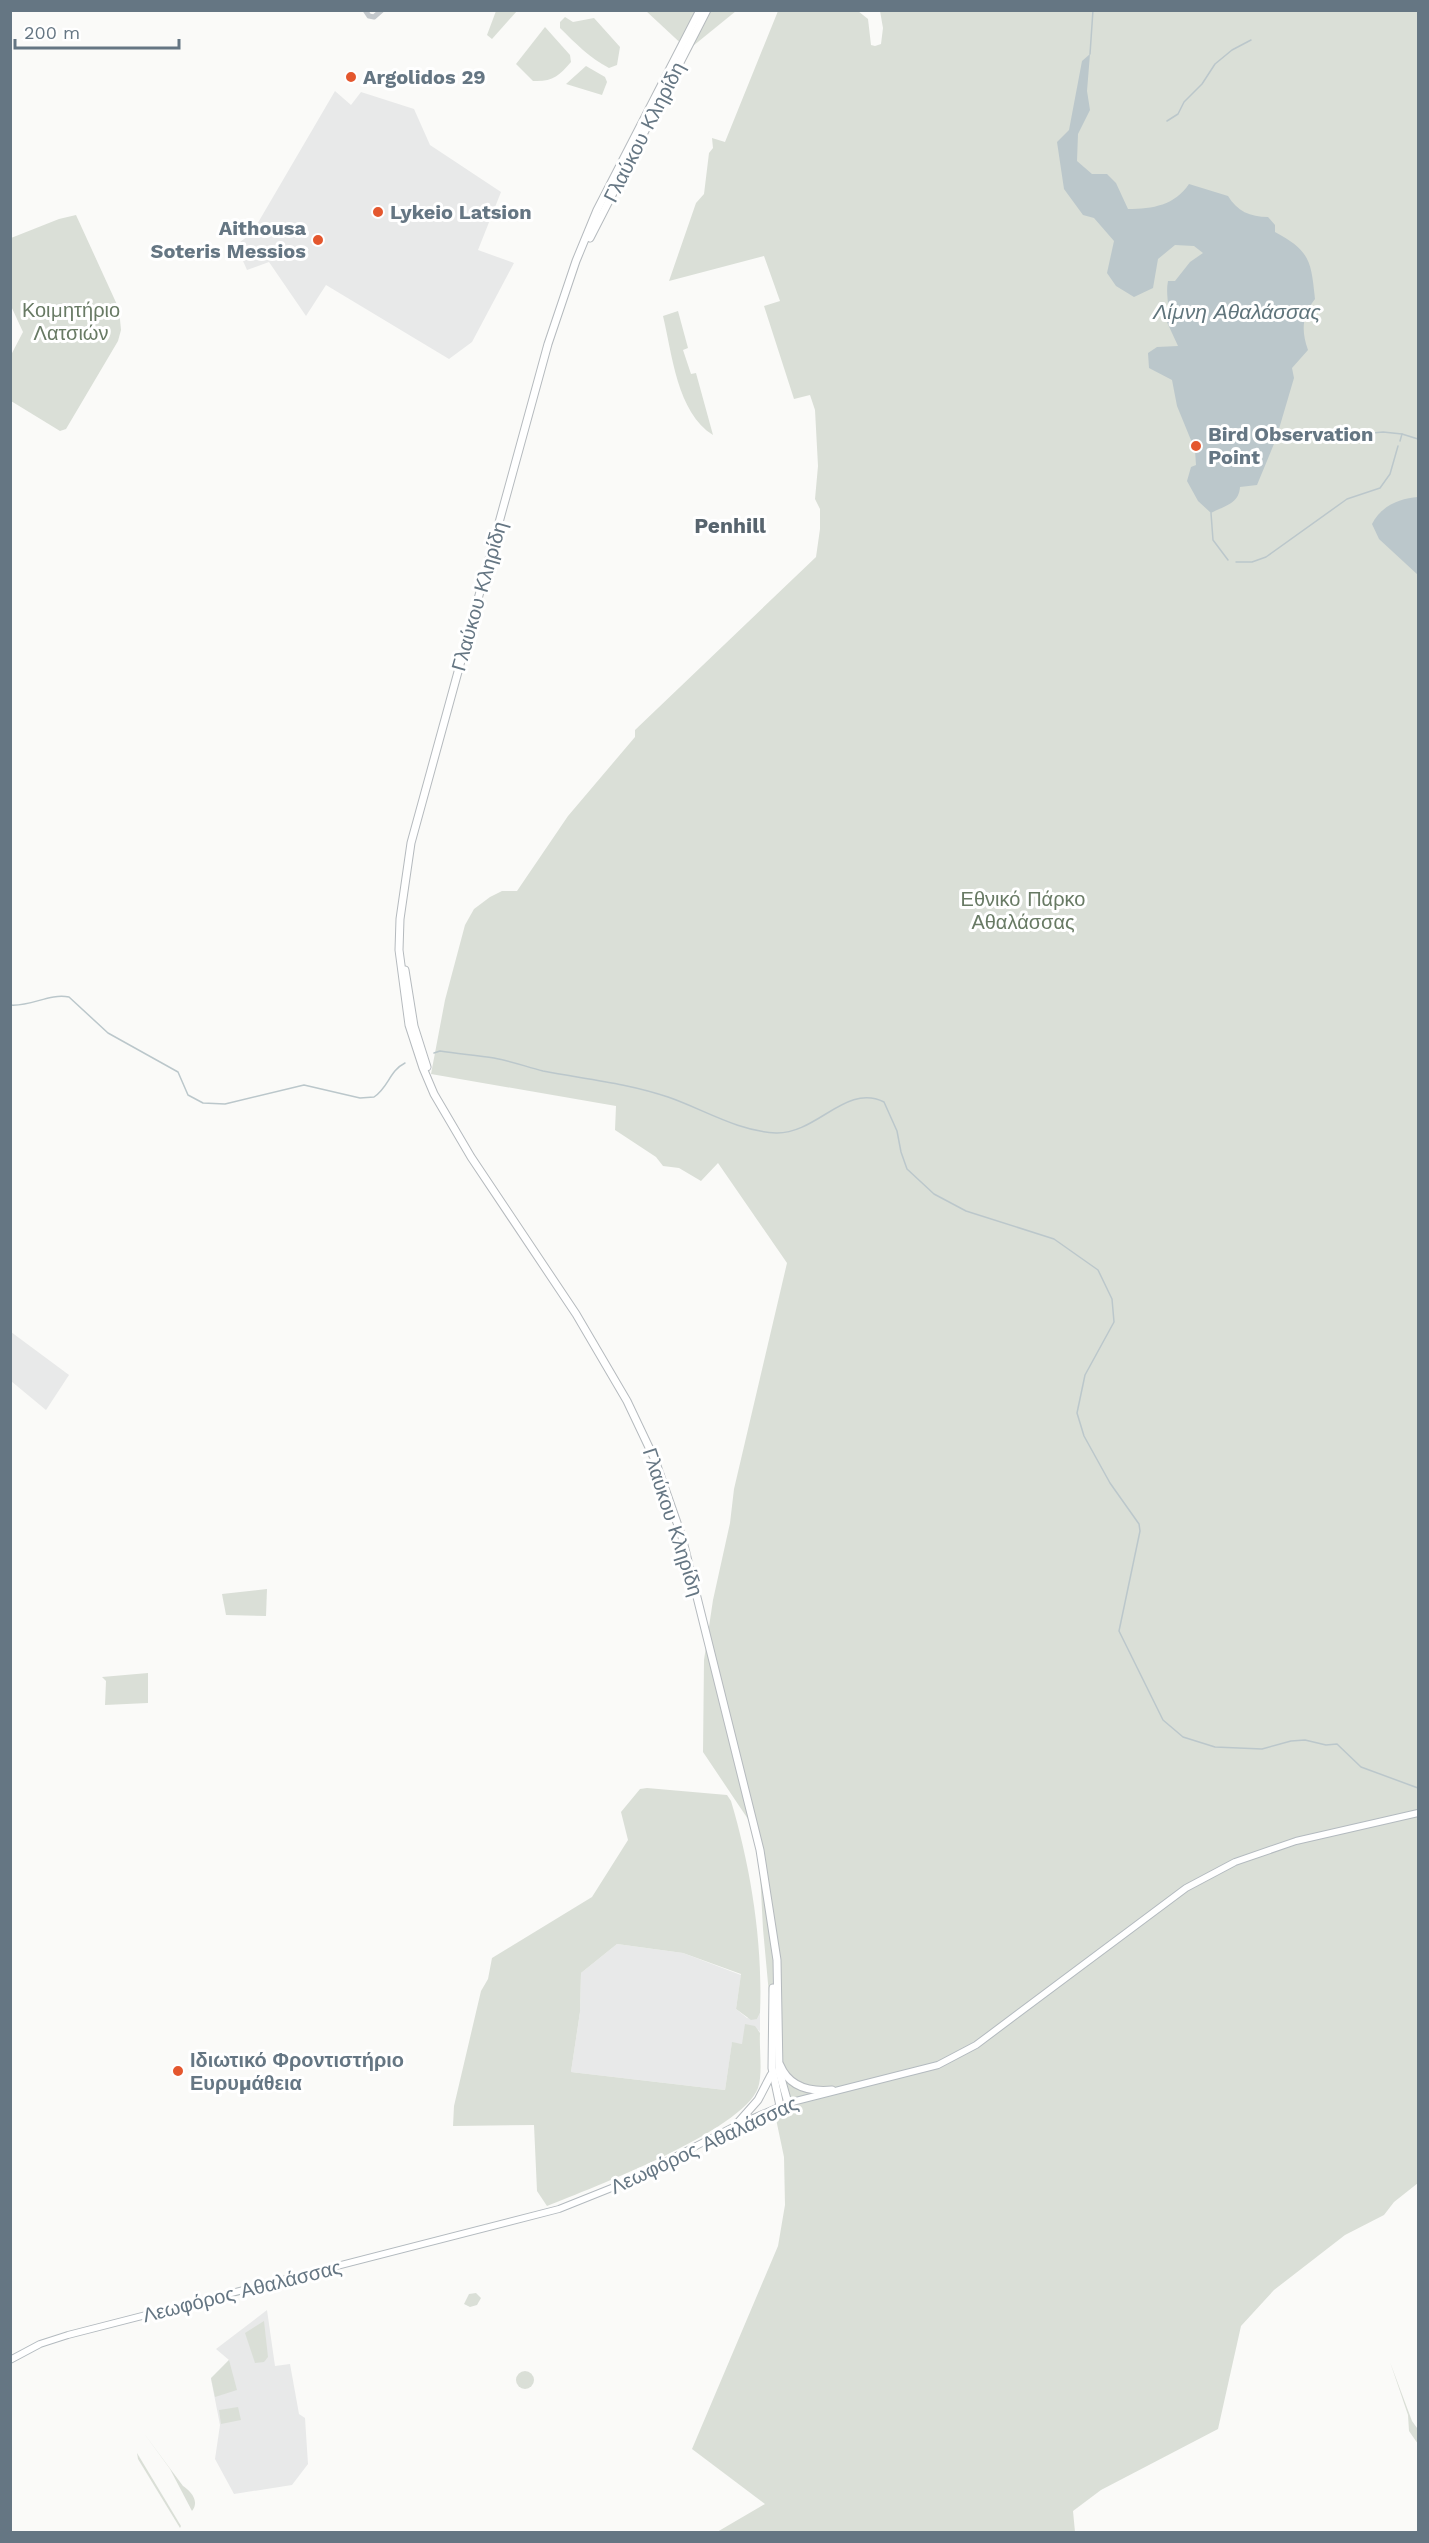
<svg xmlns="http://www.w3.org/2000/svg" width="1429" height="2543" viewBox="0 0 1429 2543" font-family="'Work Sans',sans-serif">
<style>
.built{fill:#e8e9e9}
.green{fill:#dadfd7}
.water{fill:#bbc7cb}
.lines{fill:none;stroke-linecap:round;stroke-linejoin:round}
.stream{stroke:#bbc7cb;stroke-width:1.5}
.secondary-casing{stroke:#b3babf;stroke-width:8}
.primary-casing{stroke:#b5babe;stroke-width:9}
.tertiary{stroke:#c3c8cc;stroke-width:5}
.secondary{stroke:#fff;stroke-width:6}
.primary{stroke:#fff;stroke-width:7}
.poi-dot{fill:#e4572e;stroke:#fff;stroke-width:2}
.labels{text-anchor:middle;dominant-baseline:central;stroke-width:6;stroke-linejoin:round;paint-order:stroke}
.poi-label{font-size:20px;font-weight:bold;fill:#657683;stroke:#fff;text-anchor:start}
.street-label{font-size:20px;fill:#657683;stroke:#fff}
.park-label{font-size:20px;fill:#687a64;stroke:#fff}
.water-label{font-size:21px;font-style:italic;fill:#60757c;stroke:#fff}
.neighbourhood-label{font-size:21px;font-weight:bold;fill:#57646e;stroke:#fff}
</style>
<rect width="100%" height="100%" fill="#fafaf8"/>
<g class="built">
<polygon points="335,91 351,105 361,92 414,109 430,145 501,192 478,250 514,263 472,342 449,359 326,285 306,316 269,262 247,270 236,245 252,233"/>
<polygon points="11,1332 69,1375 46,1410 11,1381"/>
<polygon points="617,1944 683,1953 741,1975 736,2009 747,2018 757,2019 760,2013 760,2033 759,2030 742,2044 732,2043 725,2090 571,2072 580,2012 581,1973"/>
<polygon points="267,2310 275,2366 290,2364 299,2414 305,2418 308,2464 292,2485 234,2494 215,2459 220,2425 211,2379 229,2360 216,2349"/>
</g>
<g class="green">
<polygon points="645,10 736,11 688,50"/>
<polygon points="496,11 517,11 492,39 487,35"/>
<polygon points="778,11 858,11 868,19 871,45 875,46 881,44 883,28 880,11 1418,11 1418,2183 1394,2202 1384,2215 1345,2235 1274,2290 1241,2326 1218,2429 1101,2490 1073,2511 1075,2532 717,2532 765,2504 692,2449 778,2246 785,2205 784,2157 776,2119 780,2113 763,1929 758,1834 703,1752 704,1660 713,1600 730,1523 734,1489 787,1263 718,1163 701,1181 679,1168 663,1166 656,1157 615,1130 616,1106 431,1074 445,1000 465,925 474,909 490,897 502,891 517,891 568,816 635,737 635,730 816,557 820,529 820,509 815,499 818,466 815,410 810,395 794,399 764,306 780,301 764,256 669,281 696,203 704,194 709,153 713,148 712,138 725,142"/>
<path d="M565,17L573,22L594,18L620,47L617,65L609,68C590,58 575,43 560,28V22Z"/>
<path d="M545,27L570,55L571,62C559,76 552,82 533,81L516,64Z"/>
<polygon points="586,66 605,77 607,82 602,95 566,84"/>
<polygon points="76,215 119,309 121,330 118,341 66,429 60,431 11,401 11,355 23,332 11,306 11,238 59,219"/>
<path d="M678,311L688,348L683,350L691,374L696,373L713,435C677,413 672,353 663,316Z"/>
<polygon points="267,1589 266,1616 226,1615 222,1594"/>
<polygon points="148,1673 148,1703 105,1705 106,1681 102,1677"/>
<path d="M647,1788L727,1795L731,1801C751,1868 763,1944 760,2013L757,2019L751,2020L736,2009L741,1974L683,1953L617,1944L581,1973L580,2012L571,2072L725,2090L732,2042L742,2044L745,2024L755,2026L760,2033C759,2049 763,2073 758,2088C742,2131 592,2188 547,2206L537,2191L534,2125L453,2126L454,2106L481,1991L488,1979L492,1958L592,1897L628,1840L621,1812L640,1789Z"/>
<polygon points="476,2293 481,2298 477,2305 470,2307 464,2304 469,2294"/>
<polygon points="264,2321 268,2357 264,2362 255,2363 245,2333"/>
<polygon points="229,2360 237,2390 215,2397 211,2378"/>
<polygon points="1390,2362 1412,2421 1417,2428 1418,2444 1409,2431 1408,2415"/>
<circle cx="525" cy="2380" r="9"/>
<polygon points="238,2407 241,2420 221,2424 219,2410"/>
<path d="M143,2432L183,2486C191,2491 200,2502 192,2511L170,2469Z"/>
<polygon points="137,2453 181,2526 180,2528 138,2459"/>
</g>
<g class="water">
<path d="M1090,54L1087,91L1090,110L1078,134L1077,161L1092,174H1107L1116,183L1128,209C1153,209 1175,205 1189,184L1228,196C1237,211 1250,217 1268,217L1275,225V232C1310,251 1311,260 1315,299C1302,316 1301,330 1308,350L1292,368L1294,378L1276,439L1257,485L1240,487C1239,504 1224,506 1211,513L1198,501L1187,481L1191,467L1196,465L1195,450L1177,406L1172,380L1149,368L1148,353L1157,347L1178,346L1166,320C1171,306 1165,296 1168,281H1175L1190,262L1203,253L1194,246L1175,245L1158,259L1153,288L1134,297L1116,286L1107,273L1114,241L1094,218L1083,215L1064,189L1057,142L1069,130L1082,61Z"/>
<path d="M1418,497V575L1379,539L1372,524C1381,506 1400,498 1418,497Z"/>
</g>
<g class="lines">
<g class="stream">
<polyline points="1090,54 1093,10"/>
<polyline points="1167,121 1178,114 1184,102 1202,84 1215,64 1232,50 1251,40"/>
<polyline points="1352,435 1383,432 1402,434"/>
<polyline points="1400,441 1402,434 1418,439"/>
<polyline points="1211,513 1213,540 1228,560"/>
<polyline points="1236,562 1252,562 1266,557 1347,499 1380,488 1390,474 1398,446"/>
<path d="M10,1005C31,1007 49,993 69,997L108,1033L178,1072L188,1095L203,1103L225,1104L304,1085L360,1098L374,1097C389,1087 389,1071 405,1063"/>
<path d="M434,1053L440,1051C458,1054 477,1055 494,1058C511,1061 527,1067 543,1071C585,1079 627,1083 668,1097C703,1109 737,1131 776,1133C817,1134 846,1083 884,1102L897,1131L901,1152L907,1169L934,1194L966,1211L1054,1239L1098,1270L1112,1299L1114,1322L1085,1375L1077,1413L1084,1436L1110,1483L1139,1524L1140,1531L1119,1631L1163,1720L1183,1737L1215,1747L1262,1749L1291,1741L1305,1740L1326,1745L1337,1744L1361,1767L1418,1788"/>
</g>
<g class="secondary-casing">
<polyline id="secondary" points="10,2360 40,2344 68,2335 559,2209 624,2183 735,2126 788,2103 938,2065 976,2045 1186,1888 1235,1862 1296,1841 1418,1813"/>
</g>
<g class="primary-casing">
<g id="primary">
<polyline points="700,10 597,210 576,261 548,344 411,843 400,919 399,950 409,1025 423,1068 434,1094 471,1157 576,1314 627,1401 655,1460 682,1537 760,1850 777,1960 779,2071 788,2103"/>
<polyline points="590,238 707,10"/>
<polyline points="405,970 414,1026 427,1067"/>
<polyline points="773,1988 772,2068 780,2106"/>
<path d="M780,2065C789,2087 810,2092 832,2090"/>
<polyline points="735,2126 758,2100 771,2075"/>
</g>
</g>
<polyline class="tertiary" points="365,10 369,16 374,17 382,10"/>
<use href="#secondary" class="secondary"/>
<use href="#primary" class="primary"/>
</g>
<g class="poi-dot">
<circle cx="351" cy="77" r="6"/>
<circle cx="378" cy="212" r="6"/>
<circle cx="318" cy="240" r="6"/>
<circle cx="1196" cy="446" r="6"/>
<circle cx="178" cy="2071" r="6"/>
</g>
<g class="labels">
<g class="poi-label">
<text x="363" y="77">Argolidos 29</text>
<text x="390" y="212">Lykeio Latsion</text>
<text x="306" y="228" text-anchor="end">Aithousa<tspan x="306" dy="23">Soteris Messios</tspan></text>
<text x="1208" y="434">Bird Observation<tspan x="1208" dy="23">Point</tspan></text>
<text x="190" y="2060">Ιδιωτικό Φροντιστήριο<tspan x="190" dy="23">Ευρυμάθεια</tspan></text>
</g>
<g class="street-label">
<text transform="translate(644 132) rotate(-63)">Γλαύκου Κληρίδη</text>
<text transform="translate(479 596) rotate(-74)">Γλαύκου Κληρίδη</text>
<text transform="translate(673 1522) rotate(72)">Γλαύκου Κληρίδη</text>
<text transform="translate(704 2145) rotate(-25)">Λεωφόρος Αθαλάσσας</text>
<text transform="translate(242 2291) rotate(-14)">Λεωφόρος Αθαλάσσας</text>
</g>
<g class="park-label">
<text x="71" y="310">Κοιμητήριο<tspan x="71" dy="23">Λατσιών</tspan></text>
<text x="1023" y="899">Εθνικό Πάρκο<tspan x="1023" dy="23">Αθαλάσσας</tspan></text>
</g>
<g class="water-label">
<text x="1237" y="311">Λίμνη Αθαλάσσας</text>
</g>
<g class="neighbourhood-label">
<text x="730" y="525">Penhill</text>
</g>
</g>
<rect width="1429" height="2543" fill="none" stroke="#657683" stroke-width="24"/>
<path d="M15 39v9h164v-9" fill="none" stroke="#657683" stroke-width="3"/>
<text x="24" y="39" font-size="18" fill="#657683" stroke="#ffffff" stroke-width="4.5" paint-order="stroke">200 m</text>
</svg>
